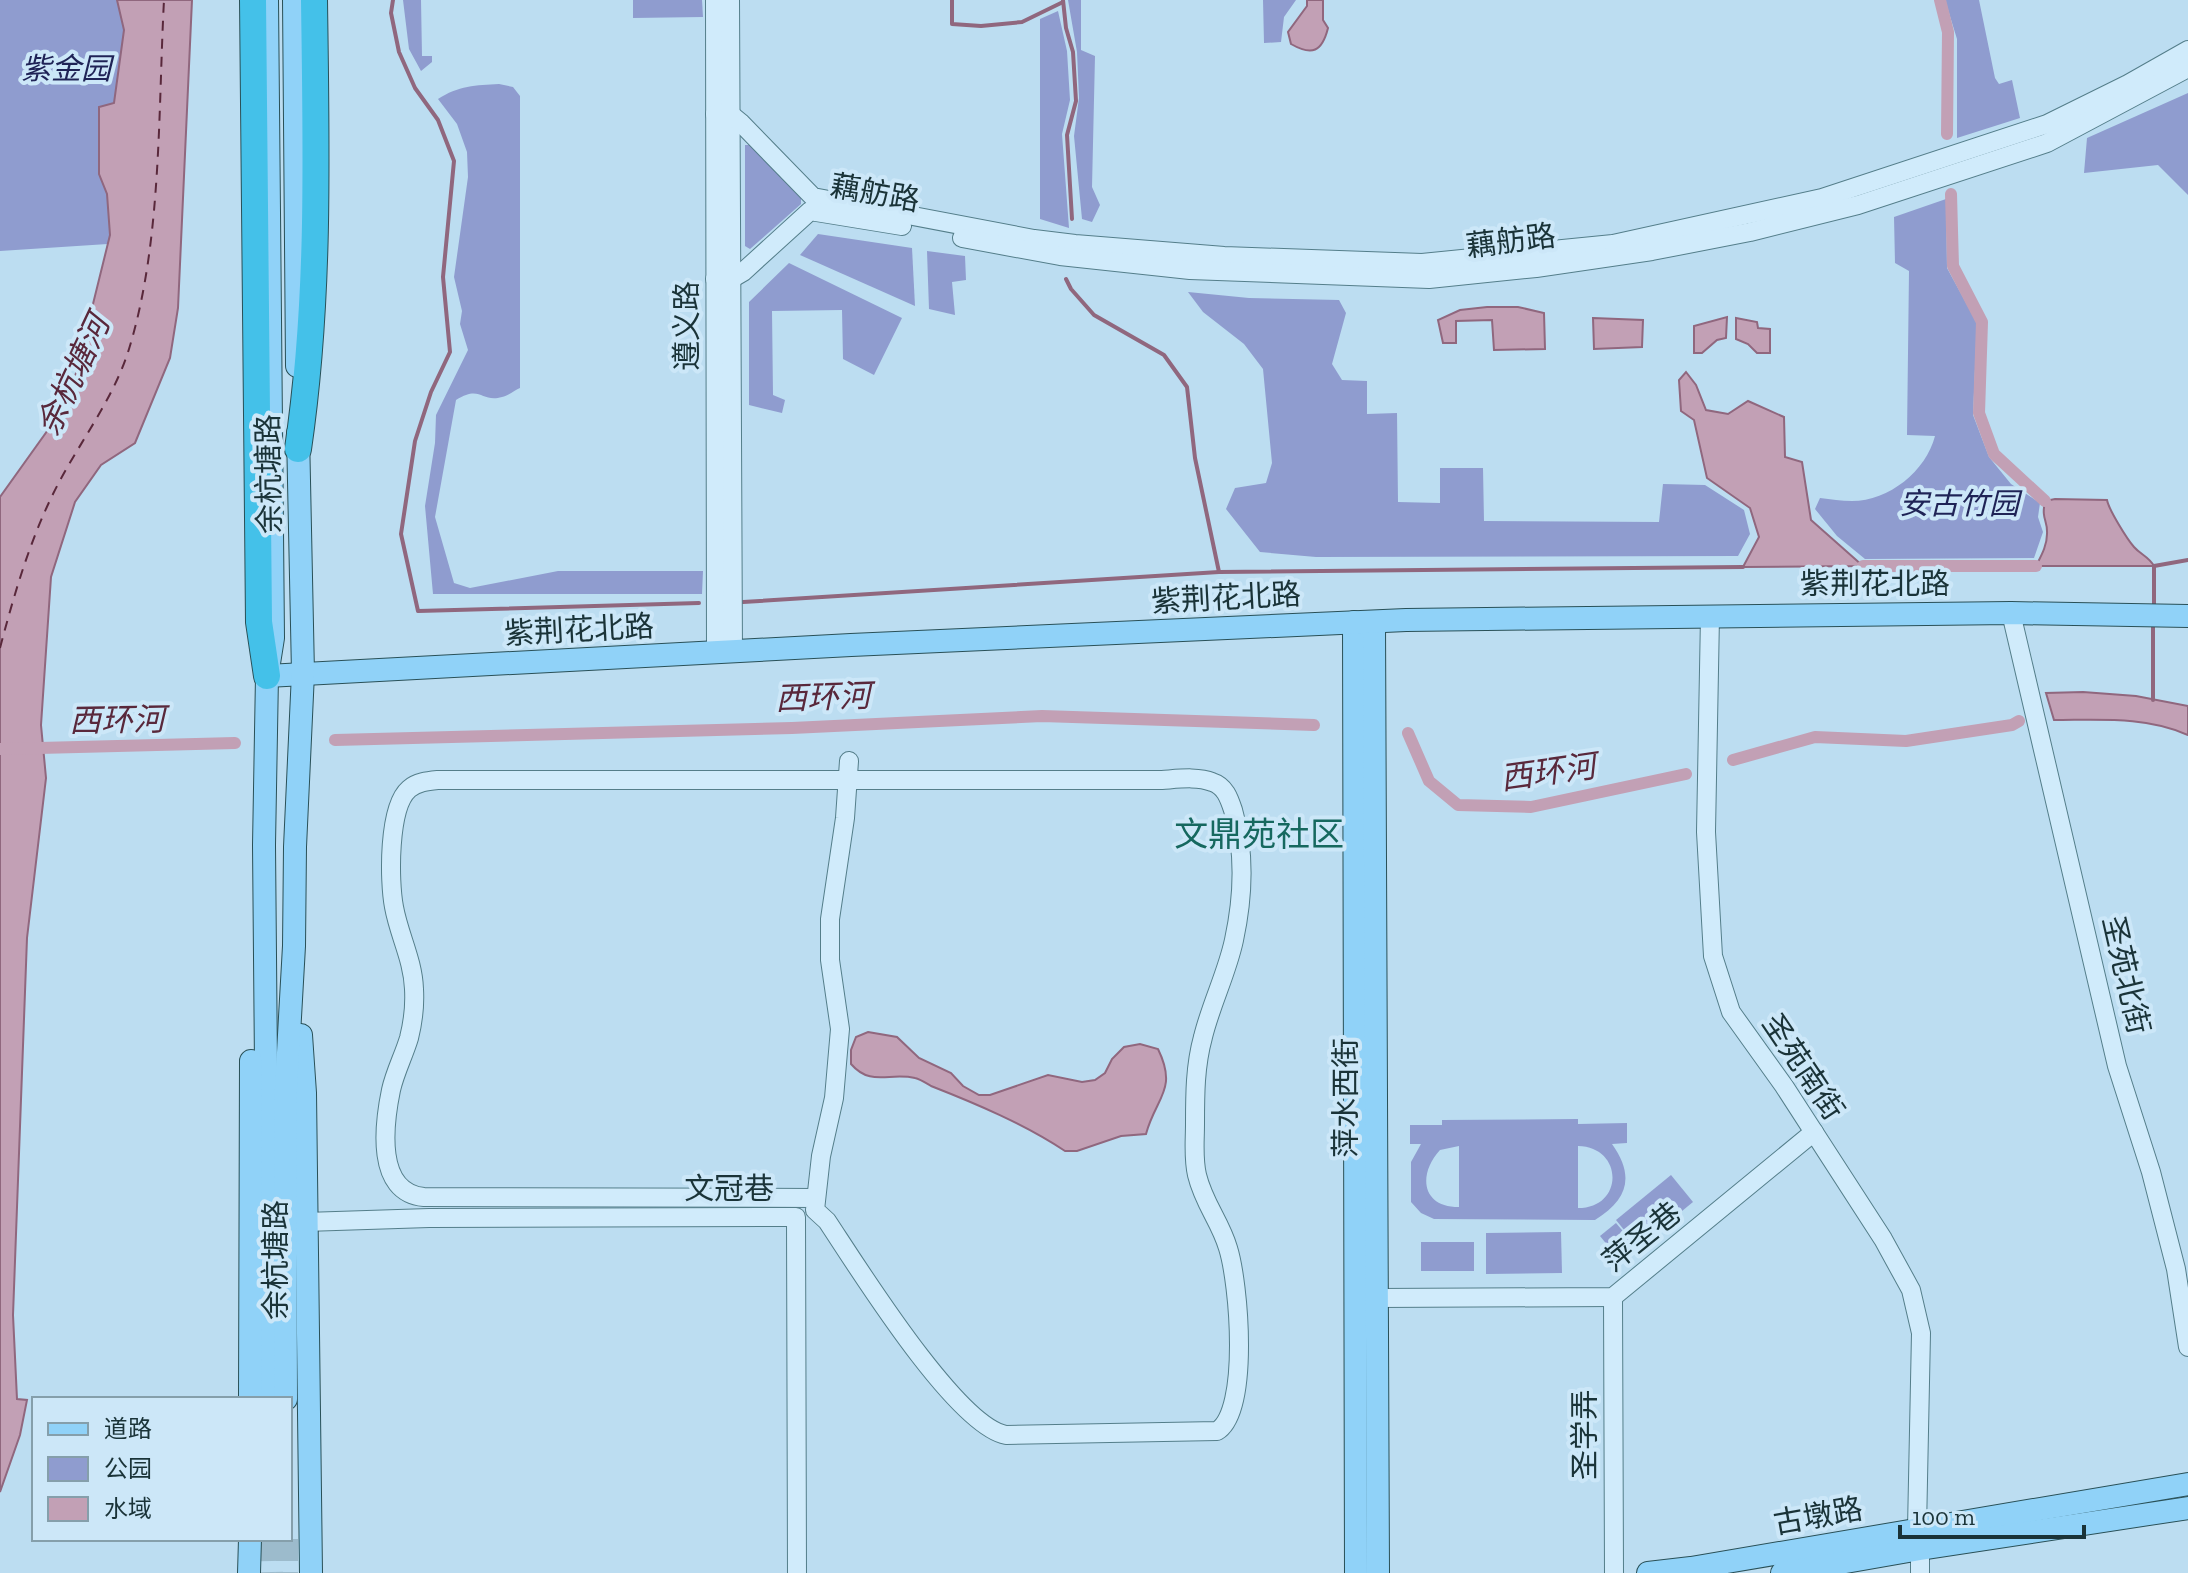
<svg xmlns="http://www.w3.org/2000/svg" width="2188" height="1573" viewBox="0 0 2188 1573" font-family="'Zilla Slab','Noto Sans SC',serif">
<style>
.green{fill:#8f9ccf;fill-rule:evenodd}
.water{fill:#c2a0b5;stroke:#90677e;stroke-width:2}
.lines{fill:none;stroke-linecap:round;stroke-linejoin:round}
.stream{stroke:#90677e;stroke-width:4}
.canal{stroke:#c2a0b5;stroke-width:12}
.ferry{stroke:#59283b;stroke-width:2;stroke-dasharray:10 8;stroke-linecap:butt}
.major-tunnel{stroke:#9cbbcc;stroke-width:22;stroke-dasharray:22 11;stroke-linecap:butt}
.minor-casing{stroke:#547e8a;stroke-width:20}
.major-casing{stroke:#295057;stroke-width:24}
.highway-casing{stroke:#295057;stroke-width:28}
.minor{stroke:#d0ebfb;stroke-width:18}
.major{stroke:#90d2f8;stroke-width:22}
.highway{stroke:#44c1e9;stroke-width:26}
.labels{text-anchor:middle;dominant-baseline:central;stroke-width:8;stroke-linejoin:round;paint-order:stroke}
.park-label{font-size:30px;font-style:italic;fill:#1f2356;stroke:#cce7f8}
.street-label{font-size:30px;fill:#1a3338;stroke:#cce7f8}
.water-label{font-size:32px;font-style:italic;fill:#59283b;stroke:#cce7f8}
.quarter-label{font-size:34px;fill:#16685f;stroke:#cce7f8}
</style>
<rect width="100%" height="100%" fill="#bcddf1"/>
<g class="green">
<polygon points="0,0 137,0 123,243 0,251"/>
<polygon points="403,0 421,0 422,56 432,56 432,62 421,71 409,49"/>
<polygon points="633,0 702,0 703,17 633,18"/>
<polygon points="1068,0 1081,0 1081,50 1095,56 1092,187 1100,205 1092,222 1082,219 1074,136 1079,98 1077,52"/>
<polygon points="1263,0 1296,0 1284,17 1281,42 1264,43"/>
<polygon points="1945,0 1979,0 1995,78 1999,84 2012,80 2020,118 1957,138 1957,39"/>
<polygon points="1058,11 1067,51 1070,100 1062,134 1069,228 1040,219 1040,19"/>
<path d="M499,84L513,87L520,96V388C515,390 508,396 502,397C481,403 481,384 456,400L435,517L454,583L470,588L558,571H703L702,594H433L425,506L435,443L436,415L468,350L460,324L462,311L454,277L468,177L467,152L457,124L438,99C458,86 476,85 499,84Z"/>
<polygon points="2188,93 2188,195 2158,165 2084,173 2087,138"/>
<polygon points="745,145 754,145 801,196 801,204 750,249 745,246"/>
<path d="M1946,199L1947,268L1977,323L1973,415L1989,457L2011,484L2040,503L2038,517L2043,532L2034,558L1865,559L1837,536L1815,509L1820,498C1831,499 1841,501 1852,501C1889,501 1926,471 1935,436L1907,435L1909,271L1895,263L1894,217Z"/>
<polygon points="818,234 912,248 915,306 800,255"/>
<polygon points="927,251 965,256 966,280 952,282 955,315 929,309"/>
<polygon points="789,263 902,318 874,375 843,359 842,310 772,311 773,395 785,400 782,413 749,405 749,302"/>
<polygon points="1188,292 1249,298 1339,300 1346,313 1332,364 1342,380 1367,381 1367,414 1397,413 1398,502 1440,503 1440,468 1483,468 1484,521 1659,522 1663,484 1705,485 1744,510 1750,534 1738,556 1316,557 1260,552 1226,509 1235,488 1266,483 1272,463 1263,369 1244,344 1203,312"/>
<path d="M1578,1119V1124L1627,1123V1143L1612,1144C1635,1176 1628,1200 1595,1220L1434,1219L1421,1213L1411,1202V1162L1421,1144H1410V1125H1442V1120ZM1459,1146V1207C1421,1207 1418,1174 1440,1150ZM1578,1146C1624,1147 1624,1208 1578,1208Z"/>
<polygon points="1671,1175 1693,1202 1638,1247 1616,1220"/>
<polygon points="1616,1223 1637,1248 1621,1262 1600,1236"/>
<polygon points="1561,1232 1562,1273 1486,1274 1486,1233"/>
<rect x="1421" y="1242" width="53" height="29"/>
</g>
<g class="water">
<polygon points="117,0 192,0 178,308 170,358 135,443 101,465 75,502 51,577 41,725 46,778 27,938 13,1315 17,1399 27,1400 20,1435 0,1492 0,497 60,413 75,377 110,235 107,194 99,174 99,107 114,103 124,30"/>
<path d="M1307,0H1323V20L1328,28C1322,52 1312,56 1291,44L1288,32L1307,6Z"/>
<polygon points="1487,307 1518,307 1544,313 1545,349 1494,350 1492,320 1456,321 1456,343 1443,343 1438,320 1460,310"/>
<polygon points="1727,317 1726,338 1717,340 1702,353 1694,353 1694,326"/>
<polygon points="1593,318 1643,320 1642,347 1594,349"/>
<polygon points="1736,318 1757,322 1758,328 1770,329 1770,353 1757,353 1748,344 1736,339"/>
<polygon points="1686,372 1696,385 1706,410 1728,414 1748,401 1784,417 1785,457 1802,462 1811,520 1863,566 1743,567 1759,537 1750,508 1707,478 1694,420 1681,411 1679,380"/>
<path d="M2055,499L2107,500C2109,510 2127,539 2134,547C2141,555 2148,556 2154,566H2036C2041,556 2047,546 2047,534C2048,520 2041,520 2045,501Z"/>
<path d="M2083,692L2136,696L2188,706V735C2147,716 2099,720 2054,720L2046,693Z"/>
<path d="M868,1032L897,1037L919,1058L951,1073L963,1086L979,1095H990L1048,1075L1082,1082L1095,1080L1105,1073L1112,1059L1124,1047L1140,1044L1158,1049C1178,1090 1156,1097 1146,1134L1121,1136L1077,1151H1065C1024,1124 977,1104 931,1086C926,1083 920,1079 915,1078C889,1072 871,1087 851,1064V1050L856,1037Z"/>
</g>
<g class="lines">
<g class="stream">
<polyline points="393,0 391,13 399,52 415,88 438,120 454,161 443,277 450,352 431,392 415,441 401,534 418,611 699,603"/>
<polyline points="952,0 952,24 981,26 1022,22 1063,2"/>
<polyline points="1063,0 1066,28 1073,52 1076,101 1067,135 1072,219"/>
<polyline points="1066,279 1071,289 1094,315 1164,355 1187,387 1195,458 1219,572"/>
<polyline points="743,602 1219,572 1743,567"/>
<polyline points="2154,604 2154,566 2188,560"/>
<polyline points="2153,700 2153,626"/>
</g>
<g class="canal">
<polyline points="1940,0 1948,32 1947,134"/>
<polyline points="1951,194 1953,266 1982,322 1979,413 1994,454 2045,501"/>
<polyline points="1863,566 2036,566"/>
<polyline points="1408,733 1429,781 1458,805 1531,807 1686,774"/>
<polyline points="335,740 792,728 1042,716 1314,725"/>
<polyline points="0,749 235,743"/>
<polyline points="1733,760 1815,737 1906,741 2012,725 2019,721"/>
</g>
<path class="ferry" d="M0,648C14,595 29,543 53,494C77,445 113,401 129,349C162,242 158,112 164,0"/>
<g class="major-tunnel">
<polyline points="271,1539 272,1573"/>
<polyline points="287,1539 287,1573"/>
</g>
<g class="minor-casing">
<g id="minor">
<polyline points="715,0 716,653"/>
<polyline points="730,0 733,653"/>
<polyline points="715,114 730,114 741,123 813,197 1034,239 1075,244 1224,256 1422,263 1613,244 1822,198 2047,124 2128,84 2188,50"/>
<polyline points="962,238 1060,256 1190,270 1429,279 1536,268 1652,251 1750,232 1858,205 2047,143 2188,68"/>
<polyline points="715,279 731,279 743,272 810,211 902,226"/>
<polyline points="2011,613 2117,1066 2151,1172 2176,1269 2188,1347"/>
<polyline points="1710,616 1706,832 1713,956 1731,1012 1784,1086 1883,1239 1911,1290 1921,1333 1917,1529"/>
<path d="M816,1198L424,1197C375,1193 384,1124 391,1090C395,1072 404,1055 409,1038C413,1022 415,1006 414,989C413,960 399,935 394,907C389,881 388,807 409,789C417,782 428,781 438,780C640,780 842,780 1045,780C1084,780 1123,780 1162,780C1177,779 1198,776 1212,782C1225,786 1229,798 1233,810C1245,851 1243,898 1234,940C1227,973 1211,1004 1203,1037C1195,1066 1195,1095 1195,1124C1195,1141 1193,1158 1197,1175C1204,1204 1220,1221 1228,1248C1239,1283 1250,1411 1217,1431L1006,1435C956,1426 857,1266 827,1221L815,1210L821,1156L834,1098L840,1029L830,960V919L845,818L849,761"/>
<polyline points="305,1222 429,1218 796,1217 797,1573"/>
<polyline points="1613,1297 1614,1573"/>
<polyline points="1377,1298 1613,1297 1814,1132"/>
<polyline points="1920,1549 1920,1573"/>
</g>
</g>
<g class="major-casing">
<g id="major">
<polyline points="267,0 273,638 267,676 264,845 269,1399"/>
<polyline points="294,0 297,366"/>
<polyline points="1354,622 1356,1573"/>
<polyline points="1374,622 1378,1573"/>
<polyline points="267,676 851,645 1406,620 2011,613 2188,616"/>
<polyline points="301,1035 305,1093 311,1573"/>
<polyline points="250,1399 251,1061"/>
<polyline points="286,1399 285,1106 294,946 295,847 303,673 298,433"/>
<polyline points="249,1573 250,1539"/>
<polyline points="1648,1573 1691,1568 2188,1484"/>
<polyline points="1782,1573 1920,1549 2188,1508"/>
</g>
</g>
<g class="highway-casing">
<g id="highway">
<polyline points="253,0 259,622 267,676"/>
<path d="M298,449C320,299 316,150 314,0"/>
</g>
</g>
<use href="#minor" class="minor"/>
<use href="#major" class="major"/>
<use href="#highway" class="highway"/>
</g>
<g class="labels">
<g class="park-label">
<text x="66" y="69">紫金园</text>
<text x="1959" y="504">安古竹园</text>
</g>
<g class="street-label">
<text transform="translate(875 193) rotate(10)">藕舫路</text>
<text transform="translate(1511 241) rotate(-7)">藕舫路</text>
<text transform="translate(687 326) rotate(-90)">遵义路</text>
<text transform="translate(269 474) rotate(-91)">余杭塘路</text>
<text x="1875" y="584">紫荆花北路</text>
<text transform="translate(1226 598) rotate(-3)">紫荆花北路</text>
<text transform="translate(579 630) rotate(-3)">紫荆花北路</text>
<text transform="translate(2126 975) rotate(77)">圣苑北街</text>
<text transform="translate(1803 1067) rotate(56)">圣苑南街</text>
<text transform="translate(1346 1098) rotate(-90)">萍水西街</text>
<text x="729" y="1189">文冠巷</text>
<text transform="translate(1642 1237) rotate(-39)">萍圣巷</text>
<text transform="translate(276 1260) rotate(-90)">余杭塘路</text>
<text transform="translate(1585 1435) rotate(-90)">圣学弄</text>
<text transform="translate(1818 1516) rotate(-10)">古墩路</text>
</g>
<g class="water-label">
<text transform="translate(73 375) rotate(-65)">余杭塘河</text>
<text transform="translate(823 697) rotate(-2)">西环河</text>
<text transform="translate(117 720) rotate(-1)">西环河</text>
<text transform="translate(1548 772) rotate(-8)">西环河</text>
</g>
<g class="quarter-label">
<text x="1259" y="834">文鼎苑社区</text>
</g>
</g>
<rect x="32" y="1397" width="260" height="144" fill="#cce7f8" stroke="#859fab" stroke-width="2"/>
<rect x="48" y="1423" width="40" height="12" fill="#90d2f8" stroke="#859fab" stroke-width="2"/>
<text x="104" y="1437" font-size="24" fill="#1a3338">道路</text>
<rect x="48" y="1457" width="40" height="24" fill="#8f9ccf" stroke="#859fab" stroke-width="2"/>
<text x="104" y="1477" font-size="24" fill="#1a3338">公园</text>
<rect x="48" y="1497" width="40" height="24" fill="#c2a0b5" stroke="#859fab" stroke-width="2"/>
<text x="104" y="1517" font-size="24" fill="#1a3338">水域</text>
<path d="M1900 1525v12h184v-12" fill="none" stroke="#1a3338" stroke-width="4"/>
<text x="1912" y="1525" font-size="24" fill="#1a3338" stroke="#cce7f8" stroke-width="6" paint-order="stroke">100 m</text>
</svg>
